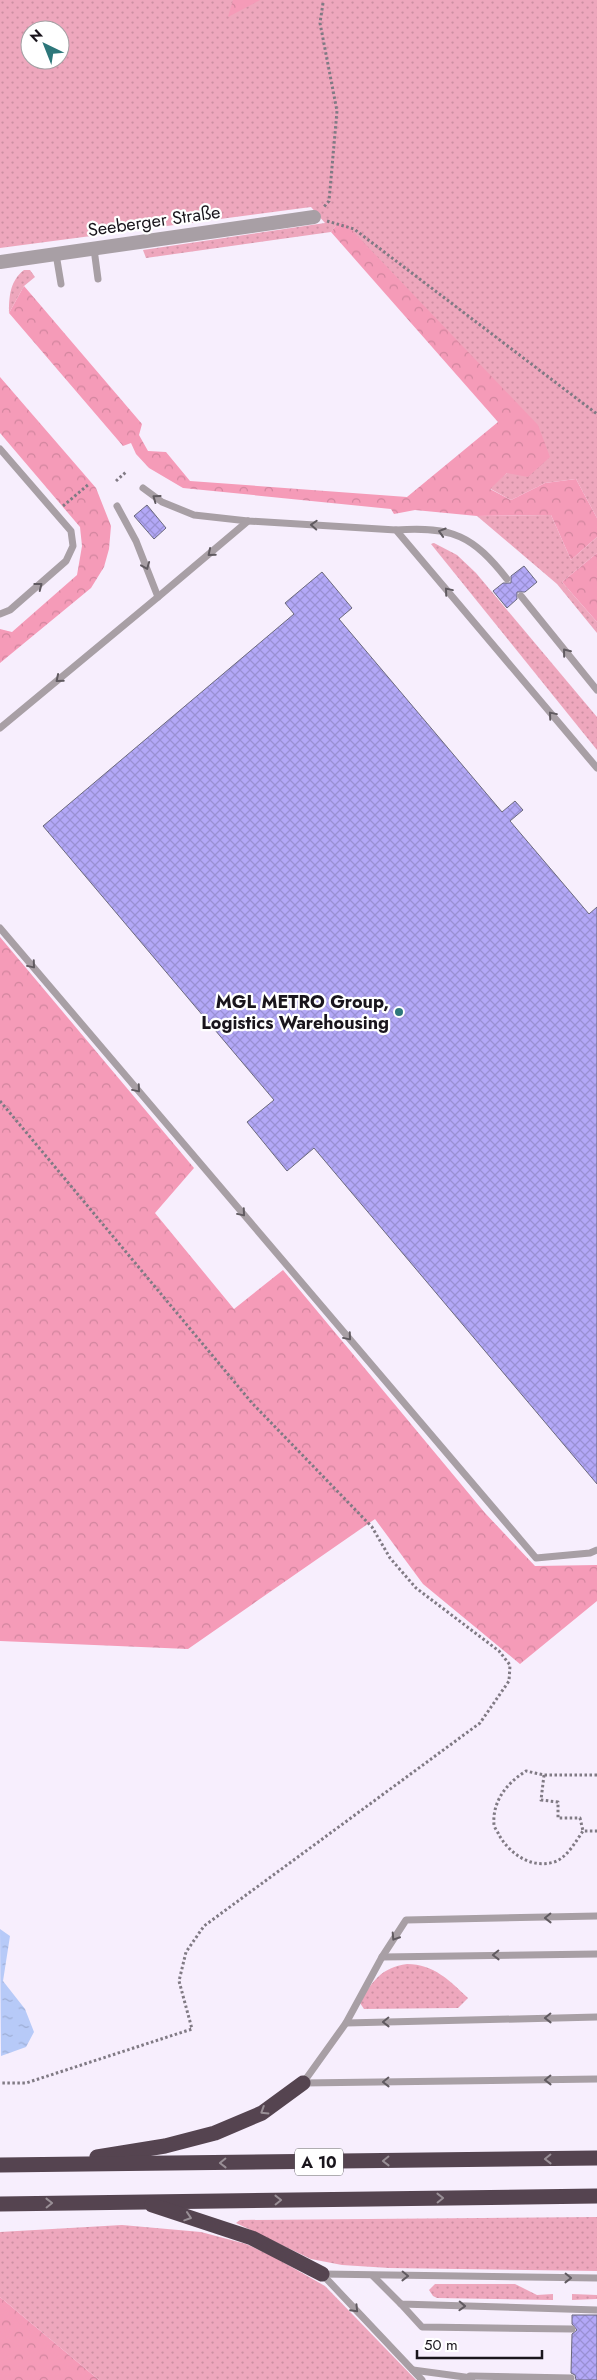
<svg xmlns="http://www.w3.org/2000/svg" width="597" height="2380" viewBox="0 0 597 2380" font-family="Jost,sans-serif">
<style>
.grass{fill:url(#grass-dots);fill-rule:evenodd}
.forest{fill:url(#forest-crowns)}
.water{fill:url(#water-ripples)}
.building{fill:url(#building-cross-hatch);stroke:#6b697c}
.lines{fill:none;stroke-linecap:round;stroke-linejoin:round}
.path{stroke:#807a84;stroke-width:3;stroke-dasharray:2.5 2.5;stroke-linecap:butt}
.service{stroke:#a89fa5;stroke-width:7}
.minor{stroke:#a89fa5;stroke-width:14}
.motorway{stroke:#554450;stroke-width:15}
.oneway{stroke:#605a60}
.oneway2{stroke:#998f96}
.poi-dot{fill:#2d777a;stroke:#fff;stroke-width:2}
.labels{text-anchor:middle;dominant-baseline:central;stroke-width:4.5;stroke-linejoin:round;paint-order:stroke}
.shield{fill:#fff;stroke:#5e5b60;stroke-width:1}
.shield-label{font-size:16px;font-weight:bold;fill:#19151c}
.street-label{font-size:18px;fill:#19151c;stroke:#fff}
.poi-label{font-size:18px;font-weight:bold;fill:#19151c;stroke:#fff;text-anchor:end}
</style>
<defs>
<pattern id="grass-dots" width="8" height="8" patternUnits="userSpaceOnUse" patternTransform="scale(1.25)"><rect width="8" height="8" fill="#eea7bd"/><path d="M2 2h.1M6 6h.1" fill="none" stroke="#cc8fa2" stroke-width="1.8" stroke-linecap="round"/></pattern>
<pattern id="forest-crowns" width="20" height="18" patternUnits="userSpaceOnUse" patternTransform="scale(1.25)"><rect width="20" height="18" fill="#f59bb8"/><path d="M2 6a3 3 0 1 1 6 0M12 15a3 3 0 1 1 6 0" fill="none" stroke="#d1859e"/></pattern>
<pattern id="water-ripples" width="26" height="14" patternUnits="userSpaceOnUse" patternTransform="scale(1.25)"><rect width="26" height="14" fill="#b7caf8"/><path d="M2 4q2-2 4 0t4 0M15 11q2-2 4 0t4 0" fill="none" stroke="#9dadd4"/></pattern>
<pattern id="building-cross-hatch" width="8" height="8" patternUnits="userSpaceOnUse" patternTransform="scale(1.25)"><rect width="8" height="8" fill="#b3a8f7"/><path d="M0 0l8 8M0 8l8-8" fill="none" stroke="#9990d3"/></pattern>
</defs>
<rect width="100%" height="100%" fill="#f7eefd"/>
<g class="grass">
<path d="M0,0H597V518L576,479L545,483L511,500L489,488L507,473L549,457L338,223L331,232L146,258L143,250L325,223L311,207L0,248ZM30,30H60V60H30Z"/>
<path d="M24,270H30L35,277L24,286L9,313C9,296 10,281 24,270Z"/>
<polygon points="551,515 571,560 597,537 597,553 562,582 597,622 597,633 557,584 477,516"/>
<polygon points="434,543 457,555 476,573 597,717 597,750 431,544"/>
<path d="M407,1964C434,1964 450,1981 468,1998L458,2008L364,2009L360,2003C371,1982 382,1967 407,1964Z"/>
<polygon points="597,2217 597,2271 389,2268 342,2265 311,2259 236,2223 240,2220"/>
<polygon points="122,2225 201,2232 246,2244 272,2256 325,2286 416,2380 99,2380 0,2297 0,2232"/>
<polygon points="435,2284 515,2284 537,2295 553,2294 553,2300 437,2298 433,2296 429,2290"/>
<polygon points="572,2294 597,2295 597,2299 572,2300"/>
</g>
<g class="forest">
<polygon points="233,0 260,0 228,17"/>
<polygon points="338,223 346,224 538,425 550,457 528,477 507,473 490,489 511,500 545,483 576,479 597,518 597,537 571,560 551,515 477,516 415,510 394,514 391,509 183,488 149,468 136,454 131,443 123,446 9,313 24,286 142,424 139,435 148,451 166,452 190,481 407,497 498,422 331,232"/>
<polygon points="0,377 96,488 111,526 109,549 104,567 91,588 0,663 0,629 12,632 77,575 82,546 80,527 0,433"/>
<polygon points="597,553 597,622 562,582"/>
<polygon points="0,937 194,1168 155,1213 234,1309 283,1270 485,1513 535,1566 597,1565 597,1601 520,1664 423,1584 375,1519 188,1649 0,1641"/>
<polygon points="0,2297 99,2380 0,2380"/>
</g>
<polygon class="water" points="0,1929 10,1936 3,1981 25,2009 34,2032 26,2047 1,2056"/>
<g class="building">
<polygon points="147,505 166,528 154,539 134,516"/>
<polygon points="524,566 537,582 525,592 517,592 517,599 507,608 493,591 503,583 511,583 511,576"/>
<polygon points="322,572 352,608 339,619 502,812 515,801 523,810 510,821 589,914 597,907 597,1484 314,1148 287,1171 247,1122 274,1100 43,826 294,614 285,603"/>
<polygon points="572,2315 597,2315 597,2380 576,2380 575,2375 571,2373 572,2334 577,2330 572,2324"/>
</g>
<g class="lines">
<g class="path">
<polyline points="323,3 320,23 337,111 329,201 323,208"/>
<polyline points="327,221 354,229 597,414"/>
<polyline points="116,481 126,472"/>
<polyline points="63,506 89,484"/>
<polyline points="0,1101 252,1403 372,1527 390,1558 416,1588 499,1651 510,1665 509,1681 480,1723 204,1926 186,1952 179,1981 192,2029 26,2083 0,2083"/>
<polyline points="544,1775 541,1800 558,1802 558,1818 580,1818 583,1831"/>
<path d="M597,1775H544L526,1771C507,1783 492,1801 494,1825C495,1829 498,1832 499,1835C510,1854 531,1869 554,1862C567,1858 576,1841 583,1831H597"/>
</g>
<g class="service">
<polyline points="94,249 98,279"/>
<polyline points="56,254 61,284"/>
<polyline points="0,449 71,531 73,546 66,561 10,610 0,614"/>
<polyline points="143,488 162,502 194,515 248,521 396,530 597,768"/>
<path d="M396,530C453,526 473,536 507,579"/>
<polyline points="521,596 597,690"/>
<polyline points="158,597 248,521"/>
<polyline points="0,728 158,597 136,541 117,506"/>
<polyline points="0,928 536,1558 590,1553 597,1550"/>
<polyline points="382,1957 597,1954"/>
<polyline points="346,2023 382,1957 406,1920 597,1916"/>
<polyline points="303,2083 346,2023 597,2017"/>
<polyline points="303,2083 597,2079"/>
<polyline points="322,2274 597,2278"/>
<polyline points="322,2274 422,2380"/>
<polyline points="373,2276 401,2304 597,2310"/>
<polyline points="401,2304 422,2327 572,2329"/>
<polyline points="413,2370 472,2378"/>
<polyline points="470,2376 571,2378"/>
</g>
<polyline class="minor" points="0,262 314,217"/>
<g class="motorway">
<polyline points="97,2157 165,2146 215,2133 262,2113 303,2083"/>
<polyline points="0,2165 597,2158"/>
<polyline points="0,2204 597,2196"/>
<polyline points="152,2205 252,2238 322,2274"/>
</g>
</g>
<defs><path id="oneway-chevron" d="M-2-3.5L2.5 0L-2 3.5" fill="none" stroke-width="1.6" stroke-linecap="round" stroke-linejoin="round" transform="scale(1.25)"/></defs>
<g class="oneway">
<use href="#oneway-chevron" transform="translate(156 498) rotate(-144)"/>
<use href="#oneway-chevron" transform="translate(314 525) rotate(-177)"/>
<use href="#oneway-chevron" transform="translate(442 532) rotate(-163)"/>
<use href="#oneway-chevron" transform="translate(211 553) rotate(140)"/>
<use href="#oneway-chevron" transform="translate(146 566) rotate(68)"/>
<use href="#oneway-chevron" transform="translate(39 586) rotate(-38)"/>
<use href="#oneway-chevron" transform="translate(448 591) rotate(-130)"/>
<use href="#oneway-chevron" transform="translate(566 652) rotate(-129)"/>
<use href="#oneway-chevron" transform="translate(59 679) rotate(140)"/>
<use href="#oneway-chevron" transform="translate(552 715) rotate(-130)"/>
<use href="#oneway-chevron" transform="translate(32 965) rotate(50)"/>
<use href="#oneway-chevron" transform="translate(137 1089) rotate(50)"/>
<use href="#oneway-chevron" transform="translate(242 1213) rotate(50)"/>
<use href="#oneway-chevron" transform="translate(348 1337) rotate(50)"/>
<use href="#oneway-chevron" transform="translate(548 1918) rotate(179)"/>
<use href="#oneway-chevron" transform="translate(395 1937) rotate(123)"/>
<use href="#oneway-chevron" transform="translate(496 1955) rotate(179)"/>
<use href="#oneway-chevron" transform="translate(548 2018) rotate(179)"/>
<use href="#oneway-chevron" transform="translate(386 2022) rotate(179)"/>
<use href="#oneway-chevron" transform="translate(548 2080) rotate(179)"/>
<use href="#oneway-chevron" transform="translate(386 2082) rotate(179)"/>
<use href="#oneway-chevron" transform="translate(405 2276) rotate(1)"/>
<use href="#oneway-chevron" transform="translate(568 2278) rotate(1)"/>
<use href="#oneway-chevron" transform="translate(462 2306) rotate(2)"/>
<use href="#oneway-chevron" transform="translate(355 2309) rotate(46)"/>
</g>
<g class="oneway2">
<use href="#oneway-chevron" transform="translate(264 2111) rotate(148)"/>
<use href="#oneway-chevron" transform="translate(548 2159) rotate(179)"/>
<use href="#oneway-chevron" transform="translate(386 2161) rotate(179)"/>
<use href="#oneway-chevron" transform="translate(223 2163) rotate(179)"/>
<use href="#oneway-chevron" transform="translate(440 2198) rotate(-1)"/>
<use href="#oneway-chevron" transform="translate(278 2200) rotate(-1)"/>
<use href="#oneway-chevron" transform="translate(49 2203) rotate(-1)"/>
<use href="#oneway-chevron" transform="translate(188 2217) rotate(18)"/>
</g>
<circle class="poi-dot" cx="399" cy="1012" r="5"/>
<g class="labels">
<rect class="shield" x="295" y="2148.5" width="48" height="27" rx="4"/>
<g class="shield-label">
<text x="319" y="2162">A 10</text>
</g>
<g class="street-label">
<text transform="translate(154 221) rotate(-8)">Seeberger Straße</text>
</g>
<g class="poi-label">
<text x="389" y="1002">MGL METRO Group,<tspan x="389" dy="21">Logistics Warehousing</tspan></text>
</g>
</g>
<g transform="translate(45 45) rotate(317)"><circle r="24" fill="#ffffff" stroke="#a3a1a4"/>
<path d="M0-4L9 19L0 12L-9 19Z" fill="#2d777a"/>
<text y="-8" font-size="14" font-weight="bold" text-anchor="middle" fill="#19151c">N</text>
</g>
<path d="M417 2350v8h125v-8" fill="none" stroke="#19151c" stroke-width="2.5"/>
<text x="424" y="2350" font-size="15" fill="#19151c" stroke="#ffffff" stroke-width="4" paint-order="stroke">50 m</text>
</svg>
